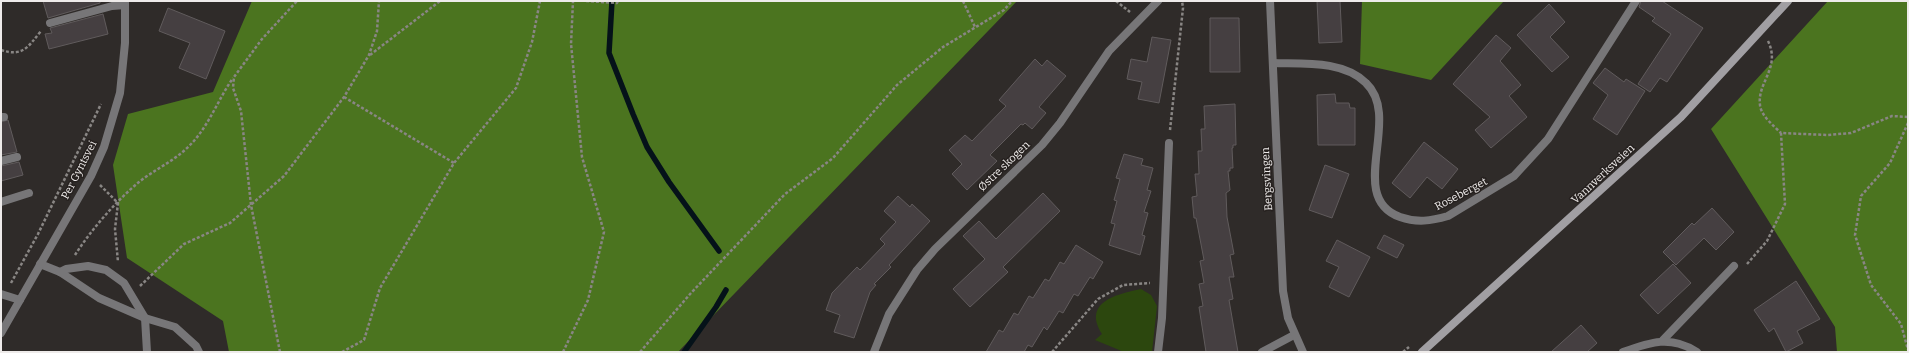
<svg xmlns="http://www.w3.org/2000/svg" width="1909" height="353" viewBox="0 0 1909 353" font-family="Bitter,serif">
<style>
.green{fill:#2c470e}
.forest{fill:#4b741f}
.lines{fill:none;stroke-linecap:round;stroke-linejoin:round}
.stream{stroke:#051219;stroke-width:5.5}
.building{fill:#453f41;stroke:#605b5c}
.path{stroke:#898684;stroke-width:2.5;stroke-dasharray:3 2;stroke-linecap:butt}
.service{stroke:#777678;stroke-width:8}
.minor{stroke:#777678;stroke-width:8}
.tertiary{stroke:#777678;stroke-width:8}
.secondary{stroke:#a19fa3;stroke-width:8}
.labels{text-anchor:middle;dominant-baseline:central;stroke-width:3;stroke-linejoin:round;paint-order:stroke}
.street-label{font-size:11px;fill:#eeebea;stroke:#26211f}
</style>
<rect width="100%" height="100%" fill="#2f2b29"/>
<path class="green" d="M1141,289L1151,295L1157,306L1152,352H1124L1095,340L1102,334C1082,302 1117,294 1141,289Z"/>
<g class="forest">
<polygon points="252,1 1017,1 678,352 229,352 223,321 127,258 113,165 128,114 213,92"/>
<polygon points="1362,1 1504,1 1431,80 1360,64"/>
<polygon points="1828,1 1908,1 1908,352 1837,352 1835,327 1711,129"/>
</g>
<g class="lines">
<g class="stream">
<polyline points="612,1 609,53 633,114 647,147 669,182 719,251"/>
<polyline points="684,352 716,307 726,290"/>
</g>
</g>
<g class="building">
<polygon points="43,1 100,1 100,3 48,18"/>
<polygon points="1317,1 1340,1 1342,42 1319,43"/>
<polygon points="1641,1 1662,1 1703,28 1667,82 1660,78 1650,92 1638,84 1671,34 1652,21 1655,18 1639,7"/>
<polygon points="1549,4 1565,22 1550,37 1569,57 1552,72 1517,35"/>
<polygon points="168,8 225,31 206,79 179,68 190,43 159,31"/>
<polygon points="103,14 108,34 49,49 45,34 52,33 50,28"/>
<polygon points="1210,18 1239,18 1240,72 1210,72"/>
<polygon points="1496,35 1511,48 1500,61 1521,85 1509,96 1527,117 1491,148 1475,130 1490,117 1453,84"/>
<polygon points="1152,37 1171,40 1159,103 1138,99 1142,82 1127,79 1131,59 1147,62"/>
<polygon points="1035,59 1042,66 1047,60 1066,76 1039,107 1046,113 1032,129 1025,123 1023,125 1021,124 990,155 997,161 967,190 952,174 962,164 949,150 965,135 972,141 1006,106 999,100"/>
<polygon points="1605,68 1624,82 1626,79 1645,91 1617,135 1593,119 1608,95 1593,83"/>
<polygon points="1335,94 1336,103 1349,103 1350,108 1355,108 1355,145 1318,145 1317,95"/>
<polygon points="1235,104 1236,145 1233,145 1233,148 1232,148 1233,168 1230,168 1230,171 1228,171 1230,190 1226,193 1227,217 1234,254 1230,255 1234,277 1229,277 1233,299 1229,300 1238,352 1206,352 1199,307 1203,306 1199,284 1204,283 1200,261 1204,260 1196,218 1194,218 1192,197 1197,196 1195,174 1199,174 1198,151 1202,151 1201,129 1205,129 1204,106"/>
<polygon points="8,120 17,152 1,155 1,122"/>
<polygon points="1424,142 1458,169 1442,189 1427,177 1410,198 1392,183"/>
<polygon points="1124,154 1143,159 1141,165 1153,168 1147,190 1151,191 1144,212 1148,213 1142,235 1145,236 1140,255 1109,245 1115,224 1111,223 1117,201 1114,200 1120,179 1116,178"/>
<polygon points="19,162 23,175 1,181 1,166"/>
<polygon points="1325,165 1349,174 1332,218 1309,210"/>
<polygon points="1043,193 1060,211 1003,267 1008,272 970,307 953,289 985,259 963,236 979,221 996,239"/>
<polygon points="898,196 910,207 912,204 930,221 889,265 891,267 874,284 876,285 870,292 854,338 834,332 840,315 826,310 832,293 857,267 860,270 885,244 880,239 896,222 884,211"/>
<polygon points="1712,208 1734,232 1716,250 1704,238 1676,265 1663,252 1692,223 1694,225"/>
<polygon points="1384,235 1404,245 1397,258 1377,248"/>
<polygon points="1337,240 1370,257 1349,297 1329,287 1339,267 1326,261"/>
<polygon points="1076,245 1103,262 1093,279 1090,277 1078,296 1074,294 1063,313 1059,311 1047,330 1044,327 1032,347 1028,345 1024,352 986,352 999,330 1003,332 1014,313 1018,315 1029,296 1033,298 1045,279 1049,281 1060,262 1064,264"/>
<polygon points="1673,264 1691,283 1658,314 1640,295"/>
<polygon points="1796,281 1820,319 1797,331 1803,343 1786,352 1774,328 1769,332 1754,310"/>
<polygon points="1581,325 1597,343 1587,352 1551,352"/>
</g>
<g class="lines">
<g class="path">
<polyline points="586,1 617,3 618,1"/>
<polyline points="963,1 975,27"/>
<polyline points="1116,1 1130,12"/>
<path d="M1768,41C1781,68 1757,82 1760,105C1761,116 1774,126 1781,133"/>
<path d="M1,50C23,57 28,47 41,31"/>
<polyline points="370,55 440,1"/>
<polyline points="344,97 454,163"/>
<polyline points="1908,123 1890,163 1861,196 1855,235 1871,285 1901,324 1908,350"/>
<polyline points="1170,130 1183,8 1182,1"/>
<polyline points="100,185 118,203 115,229 118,262"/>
<path d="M75,255C91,230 116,201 139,182C154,170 172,162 186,149C208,129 217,101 233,78"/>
<polyline points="1747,264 1767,241 1785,204 1781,133 1827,135 1851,133 1892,116 1908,117"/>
<polyline points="11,283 38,234 101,104"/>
<polyline points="140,286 184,244 230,223 284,176 344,97 369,55 377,31 379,1"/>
<polyline points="280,352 251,205 241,111 233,88 234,77 262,39 297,1"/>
<polyline points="342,352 364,340 380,288 454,163 516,88 532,42 540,1"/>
<polyline points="563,352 588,300 604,232 582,157 571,44 573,1"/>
<polyline points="640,352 691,293 785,194 833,158 897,85 943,47 1004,10 1012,1"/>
<polyline points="1052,352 1098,299 1123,285 1150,283"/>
<polyline points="1403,352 1409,347"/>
</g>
<g class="service">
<polyline points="1,117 4,117"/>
<polyline points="1,161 17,157"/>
<polyline points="1,202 29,193"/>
<polyline points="40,264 60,272 99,298 145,318 175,327 196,346 199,352"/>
<polyline points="60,272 66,269 88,266 106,270 124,283 145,318 147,352"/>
<polyline points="1663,340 1734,266"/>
<polyline points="1158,352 1162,318 1169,143"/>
<polyline points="1262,352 1294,335"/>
</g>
<g class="minor">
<polyline points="50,23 112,6 125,5"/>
<path d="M1273,63C1302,64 1343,60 1366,83C1403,118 1345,197 1400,217C1417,223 1431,221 1448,216L1514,176L1548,139L1636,1"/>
<polyline points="1,294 20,300"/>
<polyline points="874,352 889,314 917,270 935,249 1042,145 1060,123 1109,51 1158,1"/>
<path d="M1623,352C1650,342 1671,335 1697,352"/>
</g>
<g class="tertiary">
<polyline points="1270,1 1283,291 1288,318 1303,352"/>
<polyline points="1,333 91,176 104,147 120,93 125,43 125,1"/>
</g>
<polyline class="secondary" points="1422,352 1681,117 1788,1"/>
</g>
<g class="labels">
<g class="street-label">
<text transform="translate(1004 166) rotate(-44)">Østre skogen</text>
<text transform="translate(79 170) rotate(-63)">Per Gyntsvei</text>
<text transform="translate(1603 174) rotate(-43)">Vannverksveien</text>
<text transform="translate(1267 179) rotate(-93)">Bergsvingen</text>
<text transform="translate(1461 194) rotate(-28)">Roseberget</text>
</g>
</g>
<rect width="1909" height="353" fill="none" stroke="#eeebea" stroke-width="4"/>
</svg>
